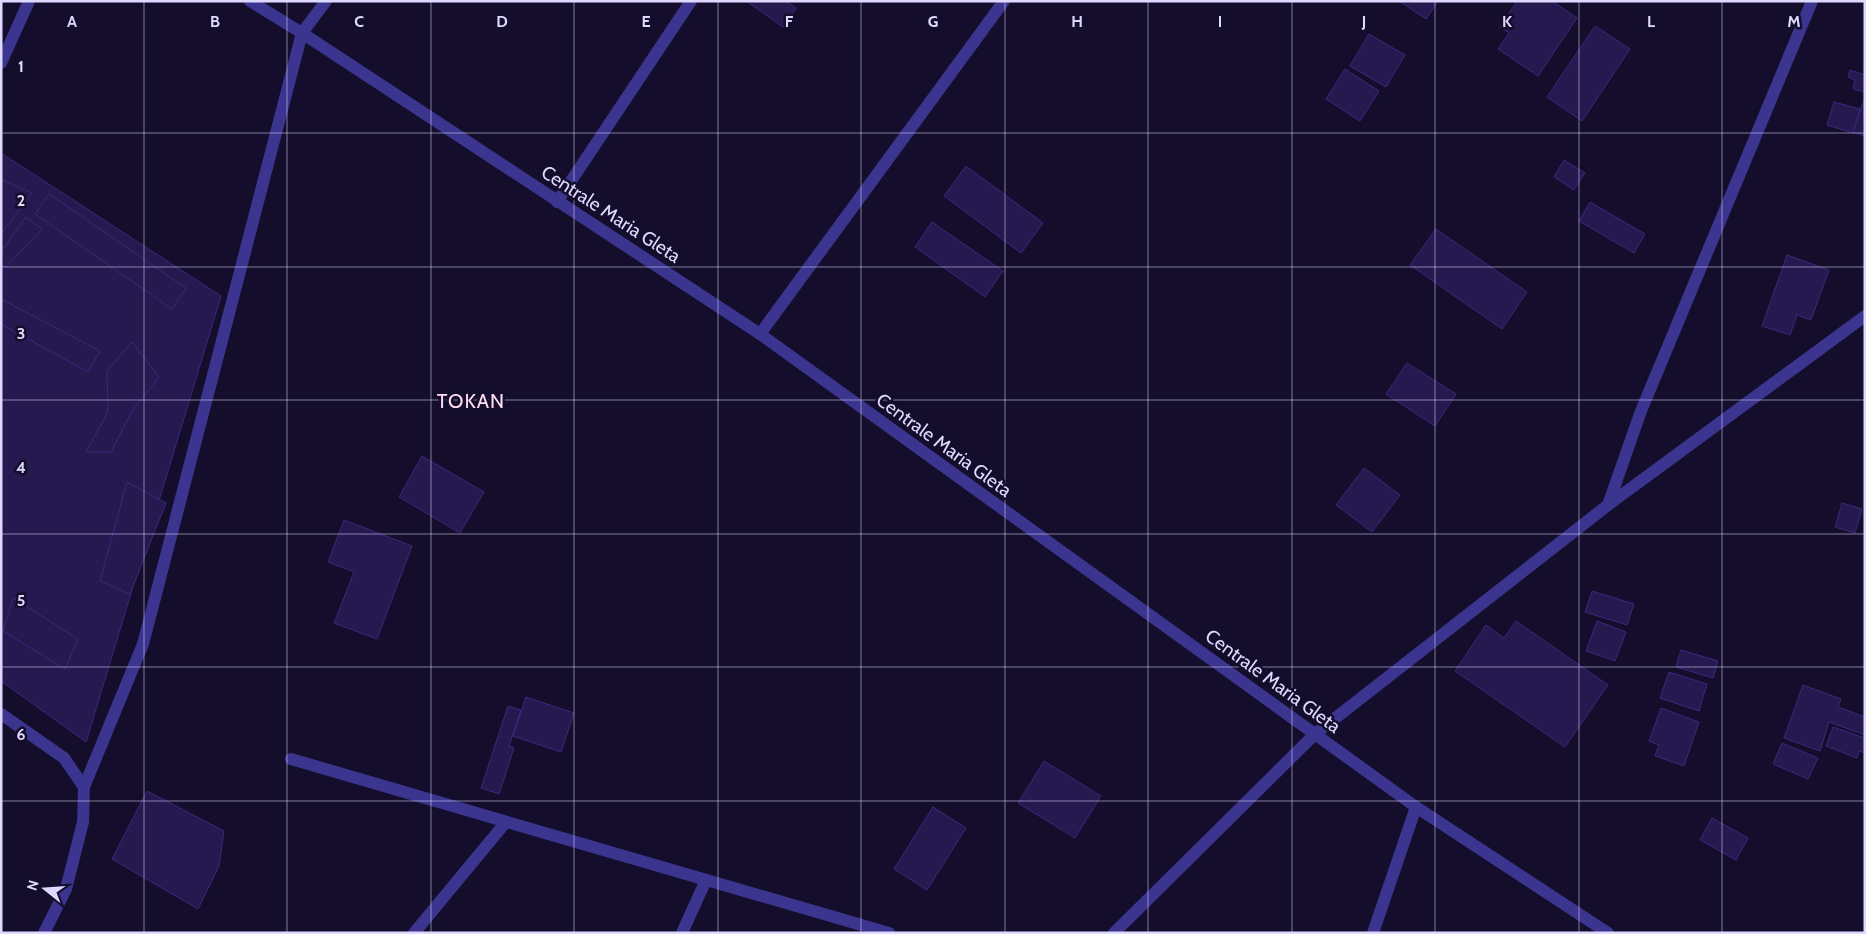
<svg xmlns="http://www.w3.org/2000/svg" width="1866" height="934" viewBox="0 0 1866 934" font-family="Cabin,sans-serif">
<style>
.building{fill:#25194f;stroke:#3b287d}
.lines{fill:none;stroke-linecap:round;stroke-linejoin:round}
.minor{stroke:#3b358f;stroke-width:12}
.grid{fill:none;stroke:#dfd9ff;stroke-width:1;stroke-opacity:0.55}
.labels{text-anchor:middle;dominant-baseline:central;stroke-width:5;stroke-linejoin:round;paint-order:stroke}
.street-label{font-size:19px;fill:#dfd9ff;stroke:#140e2c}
.neighbourhood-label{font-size:20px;letter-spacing:1px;fill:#ffdbf1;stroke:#140e2c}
.grid-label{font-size:16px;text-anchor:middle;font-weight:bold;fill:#dfd9ff;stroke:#140e2c;stroke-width:5;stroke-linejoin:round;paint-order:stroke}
</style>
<rect width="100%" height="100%" fill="#140e2c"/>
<g class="building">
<polygon points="746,1 786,1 796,8 783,27"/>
<polygon points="1399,1 1438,1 1426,19"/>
<polygon points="1517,1 1552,1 1577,18 1538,76 1498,49 1509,33 1500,27"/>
<polygon points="1595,26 1630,49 1582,121 1547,97"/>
<polygon points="1369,34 1405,55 1386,87 1350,66"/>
<polygon points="1345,69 1379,91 1360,121 1326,99"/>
<polygon points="1850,70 1865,75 1865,92 1853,89 1855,80 1848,77"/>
<polygon points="1865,97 1865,136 1853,132"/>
<polygon points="1834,102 1860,109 1853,133 1827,125"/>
<polygon points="1,153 221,296 86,742 1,681"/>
<polygon points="1564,160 1585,173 1574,190 1554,177"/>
<polygon points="966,166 1043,223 1021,253 944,196"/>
<polygon points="2,180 32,193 1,234 1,181"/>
<polygon points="49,194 186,288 172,309 35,214"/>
<polygon points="1590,202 1645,234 1634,253 1579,221"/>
<polygon points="26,217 42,229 6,267 1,265 1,252"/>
<polygon points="932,222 1003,271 985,297 915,247"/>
<polygon points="1436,229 1527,292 1502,329 1410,265"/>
<polygon points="1787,255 1829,270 1811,320 1797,315 1790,335 1762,326"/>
<polygon points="1,299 100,351 88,372 1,324"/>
<polygon points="132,342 159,377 132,411 111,452 86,452 108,412 107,371"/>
<polygon points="1407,363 1456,394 1435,426 1386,394"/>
<polygon points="422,456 484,492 460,533 399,497"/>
<polygon points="1364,468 1400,495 1372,532 1336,505"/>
<polygon points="127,482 166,503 130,594 100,581"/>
<polygon points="1842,503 1862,509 1855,533 1835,527"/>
<polygon points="344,520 412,546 377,639 334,623 354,572 328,562"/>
<polygon points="1592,591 1634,604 1627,625 1585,612"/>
<polygon points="13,598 78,639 65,669 3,631"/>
<polygon points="1516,621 1608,685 1565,747 1455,671 1486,625 1504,638"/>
<polygon points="1597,621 1626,632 1615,661 1586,651"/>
<polygon points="1681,650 1718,661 1713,678 1676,667"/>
<polygon points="1669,672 1707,684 1699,711 1660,698"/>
<polygon points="1803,685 1841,699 1838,707 1865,717 1865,735 1829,722 1820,751 1784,738"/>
<polygon points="526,697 574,713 561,752 513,736"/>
<polygon points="508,706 521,710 509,746 514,748 499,794 481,788"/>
<polygon points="1661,708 1699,722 1684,766 1655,756 1659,745 1649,741"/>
<polygon points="1833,727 1865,738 1865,753 1859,751 1857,758 1826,746"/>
<polygon points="1782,743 1818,758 1808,779 1773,764"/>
<polygon points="1044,761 1101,796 1075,838 1018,803"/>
<polygon points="147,791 224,831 219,866 198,909 112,859"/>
<polygon points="933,807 966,828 927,890 894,869"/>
<polygon points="1712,818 1748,838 1736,860 1700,840"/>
</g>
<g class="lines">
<g class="minor">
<polyline points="250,1 302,33 760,334 1416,807 1608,933"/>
<polyline points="1,63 29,1"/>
<polyline points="557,202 691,1"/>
<polyline points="760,334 1004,1"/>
<polyline points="1608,505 1641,411 1812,1"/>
<polyline points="1,714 64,758 84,787"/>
<polyline points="291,759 889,933"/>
<polyline points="44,933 66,889 83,822 84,787 143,644 302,33 326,1"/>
<polyline points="414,933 506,822"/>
<polyline points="682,933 706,880"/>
<polyline points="1114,933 1315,734 1608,505 1865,316"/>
<polyline points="1373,933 1416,807"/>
</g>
</g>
<path class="grid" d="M144,1V933M287,1V933M431,1V933M574,1V933M718,1V933M861,1V933M1005,1V933M1148,1V933M1292,1V933M1435,1V933M1579,1V933M1722,1V933M1,133H1865M1,267H1865M1,400H1865M1,534H1865M1,667H1865M1,801H1865"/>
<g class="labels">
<g class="street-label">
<text transform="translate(611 214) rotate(33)">Centrale Maria Gleta</text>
<text transform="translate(944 445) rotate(36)">Centrale Maria Gleta</text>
<text transform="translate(1273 681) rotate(36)">Centrale Maria Gleta</text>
</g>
<g class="neighbourhood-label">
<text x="471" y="401">TOKAN</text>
</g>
</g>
<g class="grid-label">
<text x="72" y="27">A</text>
<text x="215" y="27">B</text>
<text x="359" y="27">C</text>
<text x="502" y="27">D</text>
<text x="646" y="27">E</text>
<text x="789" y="27">F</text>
<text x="933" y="27">G</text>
<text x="1077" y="27">H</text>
<text x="1220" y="27">I</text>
<text x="1364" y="27">J</text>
<text x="1507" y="27">K</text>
<text x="1651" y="27">L</text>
<text x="1794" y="27">M</text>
<text x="21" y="72">1</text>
<text x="21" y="206">2</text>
<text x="21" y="339">3</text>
<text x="21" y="473">4</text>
<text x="21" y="606">5</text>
<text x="21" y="740">6</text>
</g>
<rect width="1866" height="934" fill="none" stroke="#dfd9ff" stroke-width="5"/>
<g transform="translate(45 889) rotate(287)" stroke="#140e2c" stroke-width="4" paint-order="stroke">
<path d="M0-4L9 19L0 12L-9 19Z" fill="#dfd9ff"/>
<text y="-8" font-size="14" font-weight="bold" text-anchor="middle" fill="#dfd9ff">N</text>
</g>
</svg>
